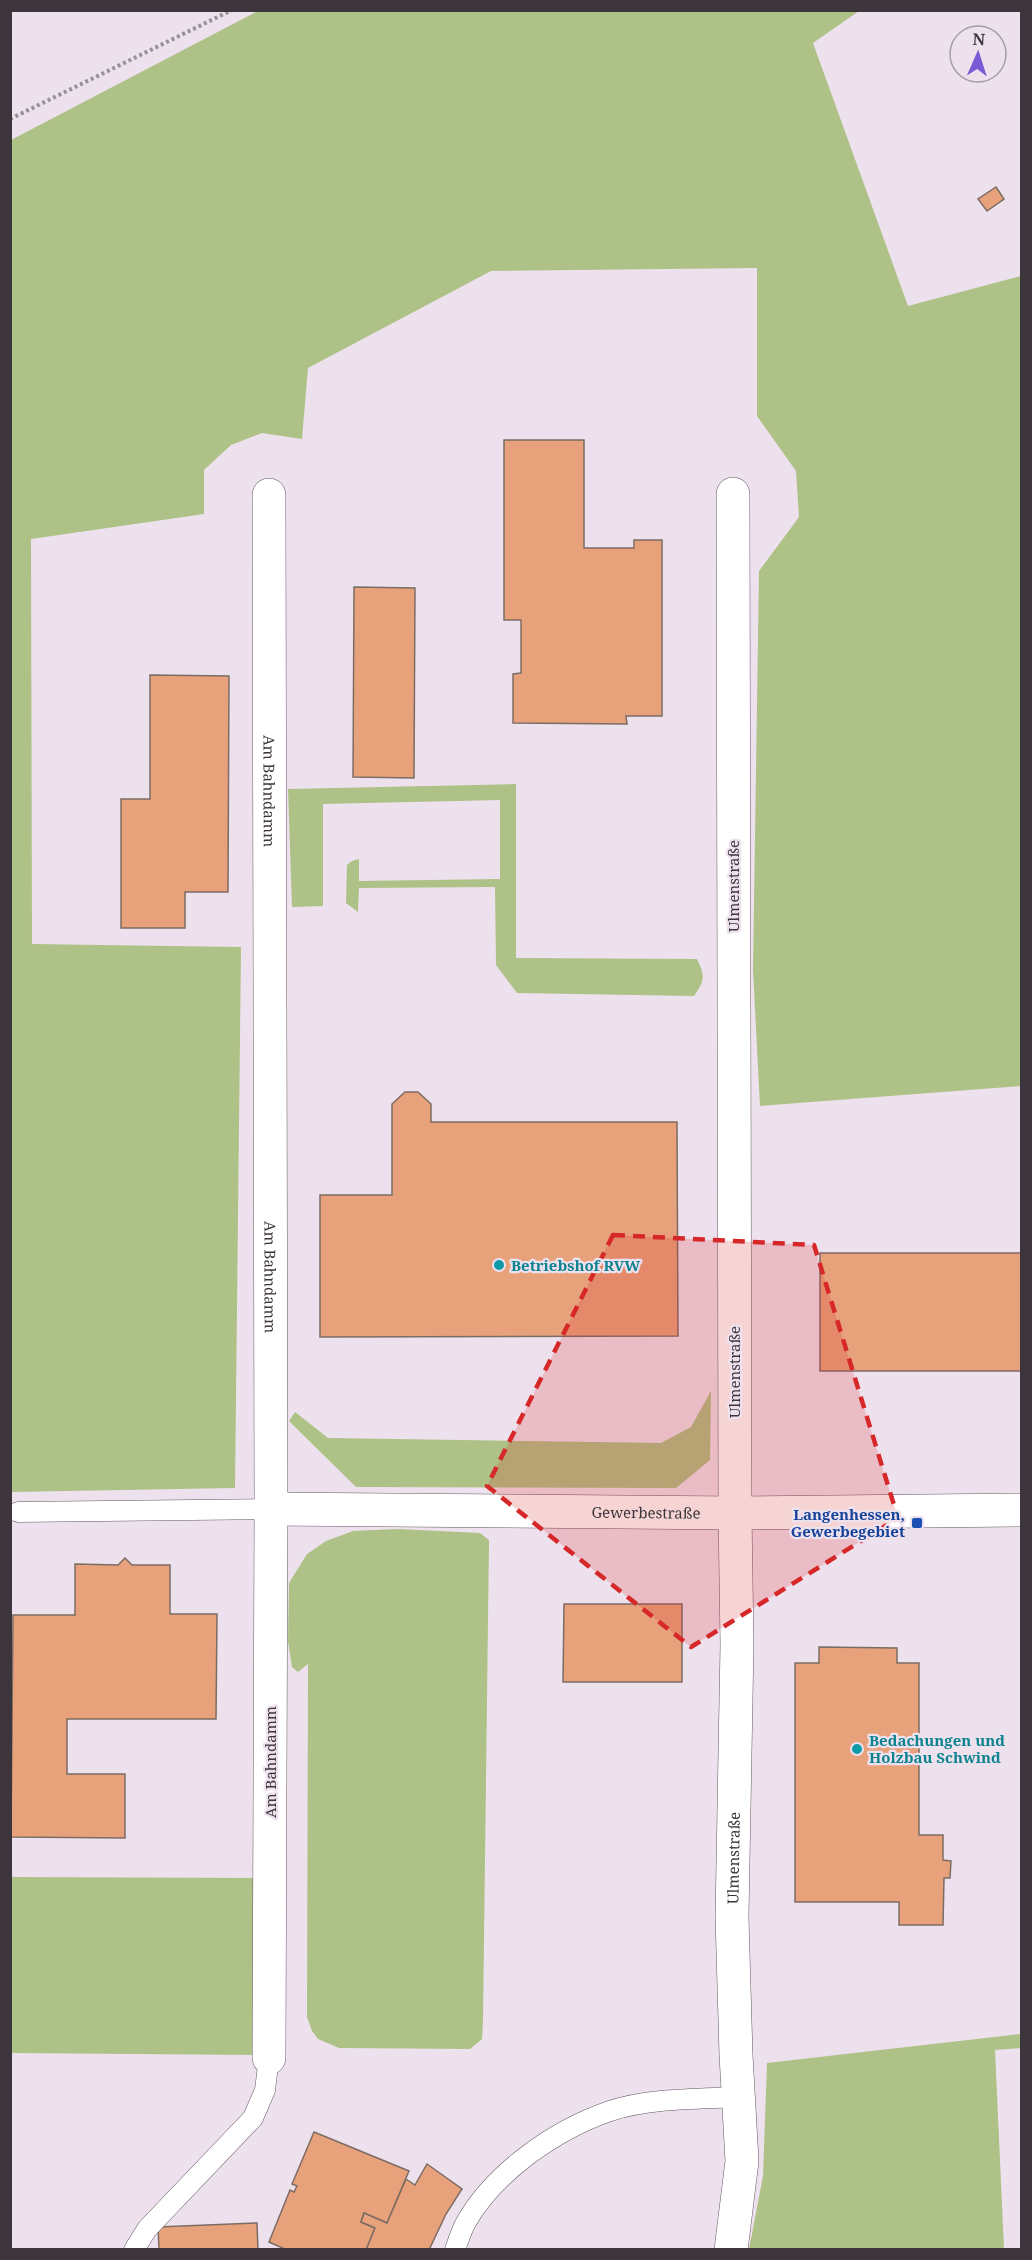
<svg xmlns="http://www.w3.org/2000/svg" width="1032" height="2260" viewBox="0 0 1032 2260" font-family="'Noto Serif',serif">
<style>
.green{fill:#aec186}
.building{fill:#e8a27b;stroke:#7c6c64;stroke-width:1.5}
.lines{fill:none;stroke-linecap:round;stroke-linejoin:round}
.lane-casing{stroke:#635763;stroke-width:21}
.street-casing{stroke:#635763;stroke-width:34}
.path{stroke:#988f98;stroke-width:4;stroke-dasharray:3 3;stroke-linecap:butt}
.lane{stroke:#fff;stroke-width:20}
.street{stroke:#fff;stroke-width:33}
.marked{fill:#d62828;fill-opacity:0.2;stroke:#d62828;stroke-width:4.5;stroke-dasharray:12 8;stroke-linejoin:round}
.culture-dot{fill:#0f9aa8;stroke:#eee1ee;stroke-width:2}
.transit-dot{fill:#1a4fb4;stroke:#eee1ee;stroke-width:2}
.labels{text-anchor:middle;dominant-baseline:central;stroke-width:4.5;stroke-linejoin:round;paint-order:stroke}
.street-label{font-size:15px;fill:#3c363c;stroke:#eee1ee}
.culture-label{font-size:15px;font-weight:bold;fill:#0d838f;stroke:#eee1ee;text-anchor:start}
.transit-label{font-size:15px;font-weight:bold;fill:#164399;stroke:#eee1ee;text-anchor:end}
</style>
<rect width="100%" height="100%" fill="#eee1ee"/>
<g class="green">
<polygon points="258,11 859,11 813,43 908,306 1021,276 1021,1086 760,1106 753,970 759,571 799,517 796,471 757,416 757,268 491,271 308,368 302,439 262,433 231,445 204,470 204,514 31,539 32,944 241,947 235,1488 11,1492 11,140"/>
<path d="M516,784V958L697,959C705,975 705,981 694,996L517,993L496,965L495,887L359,888L358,912L346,903L347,865L352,861L359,859V881L500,879V800L323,804V906L292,907L288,789Z"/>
<polygon points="711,1391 710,1460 676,1488 356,1487 289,1421 295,1412 328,1438 661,1443 691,1427"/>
<polygon points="398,1529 480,1533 489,1540 483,2020 482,2039 470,2049 339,2048 318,2039 312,2031 307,2017 308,1664 298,1672 292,1667 288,1641 289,1583 307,1554 326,1541 353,1531"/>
<polygon points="11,1877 258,1878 257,2055 11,2053"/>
<polygon points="1021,2034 1021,2048 995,2050 1004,2249 749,2249 763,2176 767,2063"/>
</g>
<g class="building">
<polygon points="996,187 1004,199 987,211 978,199"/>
<polygon points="504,440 584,440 584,548 634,548 634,540 662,540 662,716 626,716 627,724 513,723 513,674 521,673 521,620 504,620"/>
<polygon points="354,587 415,588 414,778 353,777"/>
<polygon points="150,675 229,676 228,892 185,892 185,928 121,928 121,799 150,799"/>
<polygon points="405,1092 418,1092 431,1104 431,1122 677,1122 678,1336 320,1337 320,1195 392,1195 392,1104"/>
<rect x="820" y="1253" width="202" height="118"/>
<polygon points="125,1558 132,1565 170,1565 170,1614 217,1614 216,1719 67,1719 67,1774 125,1774 125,1838 11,1837 13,1615 75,1615 75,1564 118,1565"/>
<polygon points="564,1604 682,1604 682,1682 563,1682"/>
<polygon points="819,1647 897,1648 897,1663 919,1663 919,1835 943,1835 943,1860 951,1861 950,1878 944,1878 943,1925 899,1925 899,1902 795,1902 795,1663 819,1663"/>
<polygon points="314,2132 409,2171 387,2223 364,2213 361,2222 375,2228 366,2250 287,2250 269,2242 290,2190 294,2192 297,2186 292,2184"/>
<polygon points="427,2164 462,2189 446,2214 429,2250 366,2250 375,2228 361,2222 364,2213 387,2223 406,2179 415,2185"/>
<polygon points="257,2223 258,2250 159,2250 158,2227"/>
</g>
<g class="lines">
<g class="lane-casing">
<g id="lane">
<polyline points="18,1512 271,1509"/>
<polyline points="134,2250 147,2229 253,2118 265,2090 269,2058"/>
<path d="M455,2250C458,2241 461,2232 465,2224C494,2172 555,2130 610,2111C648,2098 698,2099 738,2097"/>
</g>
</g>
<g class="street-casing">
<g id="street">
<path id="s1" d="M269,495L271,1509L269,2058"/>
<path id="s2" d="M271,1509L735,1513L1022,1510"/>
<path id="s3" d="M731,2250L742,2161L736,2055L732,1917L737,1645L735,1513L733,494"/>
</g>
</g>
<polyline class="path" points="10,119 232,10"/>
<use href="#lane" class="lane"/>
<use href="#street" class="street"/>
</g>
<path class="marked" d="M613,1235L814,1245L898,1518L691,1647L487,1486Z"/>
<g class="culture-dot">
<circle cx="499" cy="1265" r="6"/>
<circle cx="857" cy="1749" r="6"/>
</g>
<rect class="transit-dot" x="911" y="1517" width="12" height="12" rx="3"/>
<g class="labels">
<g class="street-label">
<text stroke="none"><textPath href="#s1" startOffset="296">Am Bahndamm</textPath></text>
<text transform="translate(733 886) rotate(-90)">Ulmenstraße</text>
<text stroke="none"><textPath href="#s1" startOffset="782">Am Bahndamm</textPath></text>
<text transform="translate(734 1372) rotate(-90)">Ulmenstraße</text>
<text stroke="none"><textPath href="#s2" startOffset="375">Gewerbestraße</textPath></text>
<text transform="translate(270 1762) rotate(-90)">Am Bahndamm</text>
<text stroke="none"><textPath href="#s3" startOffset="393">Ulmenstraße</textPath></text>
</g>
<g class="culture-label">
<text x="511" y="1265">Betriebshof RVW</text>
<text x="869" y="1740">Bedachungen und<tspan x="869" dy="17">Holzbau Schwind</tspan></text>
</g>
<g class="transit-label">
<text x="905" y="1514">Langenhessen,<tspan x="905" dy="17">Gewerbegebiet</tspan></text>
</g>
</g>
<rect width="1032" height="2260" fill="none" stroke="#3c363c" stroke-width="24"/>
<g transform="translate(978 54) rotate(3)"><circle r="28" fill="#eee1ee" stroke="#a79da7" stroke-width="1.5"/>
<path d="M0-4.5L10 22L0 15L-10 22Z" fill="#7d5ad5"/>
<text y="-9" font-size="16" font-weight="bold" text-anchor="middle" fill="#3c363c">N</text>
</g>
</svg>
